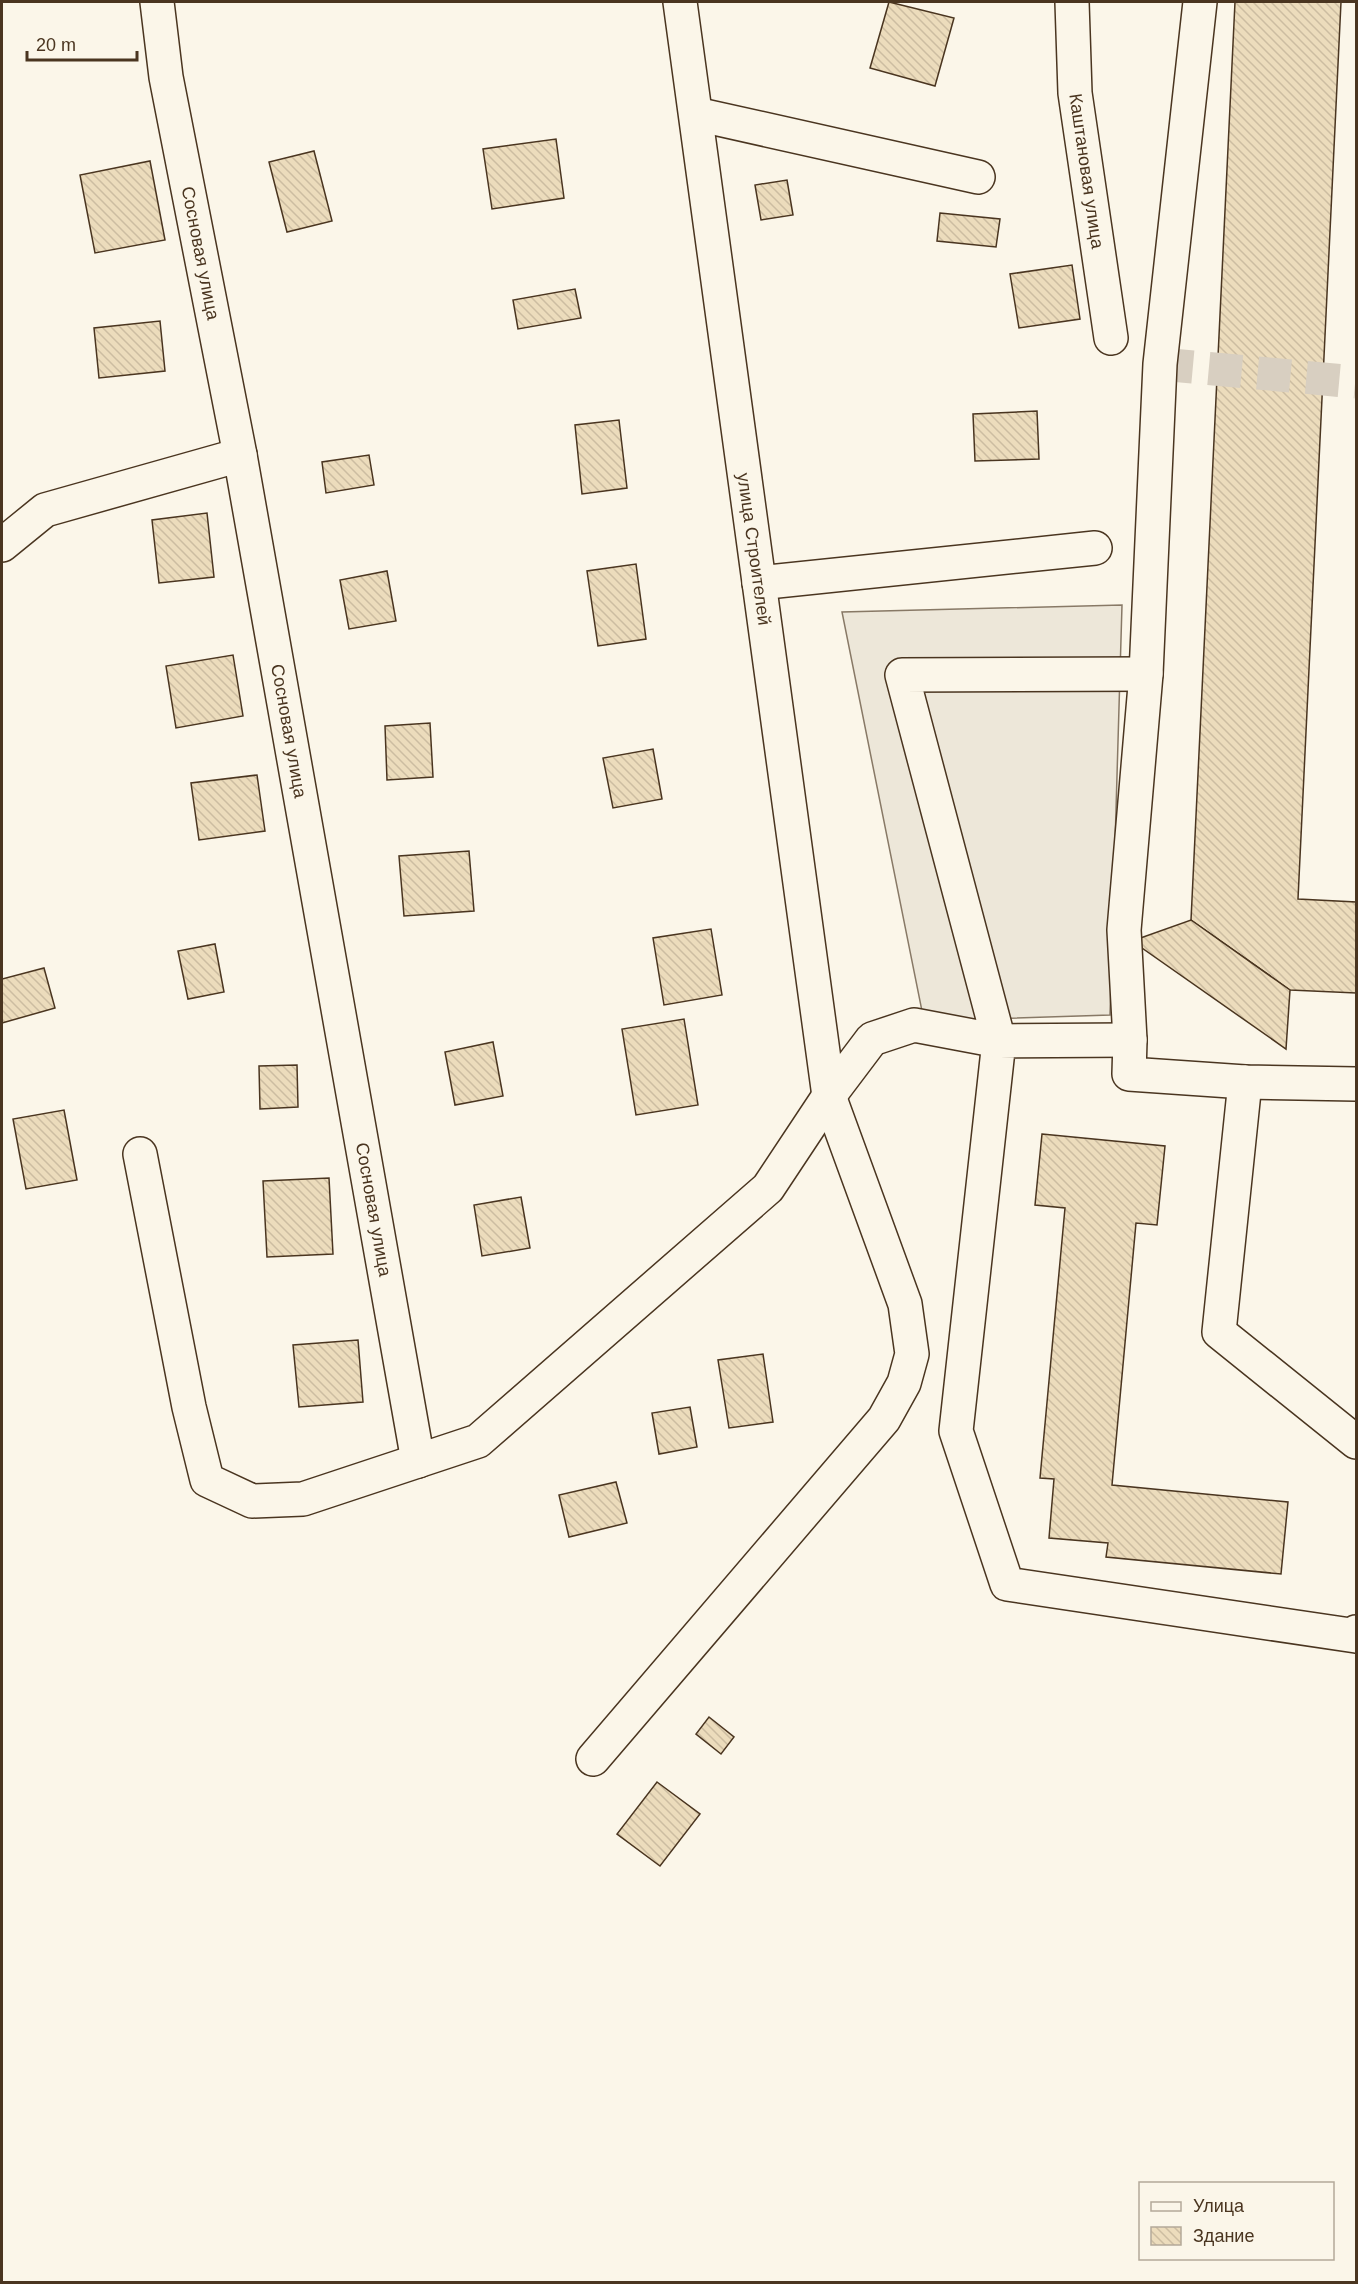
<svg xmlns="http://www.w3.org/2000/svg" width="1358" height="2284" viewBox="0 0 1358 2284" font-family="Arial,sans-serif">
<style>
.parking{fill:#ede7d9;stroke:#887966;stroke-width:1.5}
.building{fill:url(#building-back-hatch);stroke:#4a3520;stroke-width:1.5}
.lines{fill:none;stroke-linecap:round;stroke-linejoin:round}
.minor-tunnel{stroke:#d8cfc1;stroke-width:33;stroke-dasharray:33 16;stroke-linecap:butt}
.minor-casing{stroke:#4a3520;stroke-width:36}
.minor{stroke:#fbf6e9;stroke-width:33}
.labels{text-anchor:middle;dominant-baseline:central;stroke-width:4.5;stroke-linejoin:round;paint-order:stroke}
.street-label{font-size:18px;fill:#4a3520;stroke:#fbf6e9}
</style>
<defs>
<pattern id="building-back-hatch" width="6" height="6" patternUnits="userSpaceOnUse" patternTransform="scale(1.5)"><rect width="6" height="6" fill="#ecdcbc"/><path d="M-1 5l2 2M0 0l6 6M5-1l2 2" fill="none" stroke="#ccbda1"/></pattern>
</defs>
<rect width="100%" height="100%" fill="#fbf6e9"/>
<polygon class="parking" points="1122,605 1110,1015 924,1021 842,612"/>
<g class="building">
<polygon points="889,2 954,18 935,86 870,68"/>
<polygon points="1235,2 1341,2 1298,899 1356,902 1356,993 1290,990 1191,920"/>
<polygon points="556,139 564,198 492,209 483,149"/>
<polygon points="314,151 332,221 287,232 269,162"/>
<polygon points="150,161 165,240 95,253 80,175"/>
<polygon points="787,180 793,215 761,220 755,185"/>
<polygon points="940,213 1000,219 996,247 937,241"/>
<polygon points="1072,265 1080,319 1019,328 1010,274"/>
<polygon points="575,289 581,318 518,329 513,300"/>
<polygon points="160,321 165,371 99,378 94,328"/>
<polygon points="1037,411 1039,459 975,461 973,414"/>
<polygon points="619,420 627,488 582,494 575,425"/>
<polygon points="369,455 374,485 326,493 322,462"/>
<polygon points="207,513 214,577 159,583 152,520"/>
<polygon points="636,564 646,639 598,646 587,571"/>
<polygon points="387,571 396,621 349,629 340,580"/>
<polygon points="233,655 243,716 176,728 166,666"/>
<polygon points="430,723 433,777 387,780 385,726"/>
<polygon points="653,749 662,799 613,808 603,758"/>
<polygon points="257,775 265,831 199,840 191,783"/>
<polygon points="469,851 474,911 404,916 399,856"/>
<polygon points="1191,920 1290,990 1286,1049 1132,941"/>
<polygon points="711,929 722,995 664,1005 653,938"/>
<polygon points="215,944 224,992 188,999 178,951"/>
<polygon points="44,968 55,1008 2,1023 2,979"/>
<polygon points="684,1019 698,1105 636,1115 622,1029"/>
<polygon points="493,1042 503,1096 455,1105 445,1052"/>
<polygon points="297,1065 298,1107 260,1109 259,1066"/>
<polygon points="64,1110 77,1180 26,1189 13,1119"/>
<polygon points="1042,1134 1165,1146 1157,1225 1136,1223 1112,1485 1288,1502 1281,1574 1106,1557 1108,1543 1049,1538 1054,1479 1040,1478 1065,1208 1035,1205"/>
<polygon points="329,1178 333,1254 267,1257 263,1181"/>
<polygon points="521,1197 530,1248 482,1256 474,1205"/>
<polygon points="358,1340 363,1402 299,1407 293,1345"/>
<polygon points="763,1354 773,1422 729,1428 718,1360"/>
<polygon points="690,1407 697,1447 659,1454 652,1413"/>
<polygon points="616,1482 627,1523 569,1537 559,1495"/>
<polygon points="709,1717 734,1737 721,1754 696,1734"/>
<polygon points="657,1782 700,1814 660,1866 617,1834"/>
</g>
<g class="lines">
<polyline class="minor-tunnel" points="1160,364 1356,382"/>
<g class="minor-casing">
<g id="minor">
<path id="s1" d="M157,2L166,77L240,455L418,1461"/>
<path id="s2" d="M1072,2L1075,93L1111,338"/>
<polyline points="1200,2 1160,364 1146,674 1124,930 1130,1040 1129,1074 1245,1082 1356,1084"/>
<polyline points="696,114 978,177"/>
<polyline points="2,545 45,510 240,455"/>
<polyline points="759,583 1095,548"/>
<polyline points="1130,1040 999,1041 956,1431 1007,1584 1356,1636 1356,1632"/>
<polyline points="1245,1082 1219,1332 1356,1442"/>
<polyline points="140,1154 189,1407 207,1480 252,1501 303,1499 478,1441 768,1188 829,1096 872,1039 914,1025 999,1041 902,675 1146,674"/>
<polyline points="593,1759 884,1419 904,1383 912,1354 905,1304 829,1096 680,2"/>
</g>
</g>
<use href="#minor" class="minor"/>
</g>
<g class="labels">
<g class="street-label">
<text stroke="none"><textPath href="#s2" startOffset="170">Каштановая улица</textPath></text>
<text stroke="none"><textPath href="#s1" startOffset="255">Сосновая улица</textPath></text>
<text transform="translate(754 549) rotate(82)">улица Строителей</text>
<text stroke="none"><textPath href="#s1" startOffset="741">Сосновая улица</textPath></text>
<text stroke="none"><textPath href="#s1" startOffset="1227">Сосновая улица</textPath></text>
</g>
</g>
<rect width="1358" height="2284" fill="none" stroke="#4a3520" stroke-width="6"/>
<rect x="1139" y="2182" width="195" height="78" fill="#fbf6e9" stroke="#b4a999" stroke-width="1.5"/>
<rect x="1151" y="2202" width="30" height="9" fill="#fbf6e9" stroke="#b4a999" stroke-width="1.5"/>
<text x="1193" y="2212" font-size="18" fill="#4a3520">Улица</text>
<rect x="1151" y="2227" width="30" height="18" fill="url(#building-back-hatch)" stroke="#b4a999" stroke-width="1.5"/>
<text x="1193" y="2242" font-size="18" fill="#4a3520">Здание</text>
<path d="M27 51v9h110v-9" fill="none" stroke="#4a3520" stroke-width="3"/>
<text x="36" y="51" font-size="18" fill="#4a3520" stroke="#fbf6e9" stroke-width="4.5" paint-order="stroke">20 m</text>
</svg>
